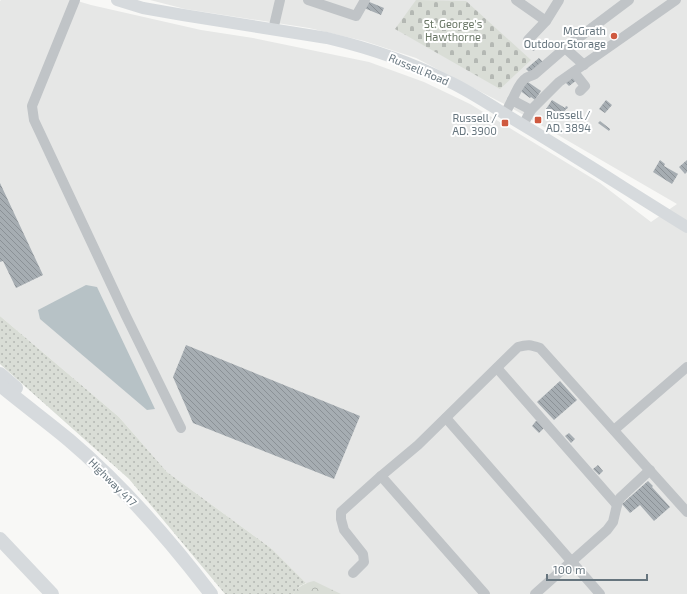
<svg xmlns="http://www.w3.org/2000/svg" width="687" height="594" viewBox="0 0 687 594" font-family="'Exo 2',sans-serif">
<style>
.built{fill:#e6e7e6}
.green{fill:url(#green-dots)}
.forest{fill:url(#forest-crowns)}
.cemetery{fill:url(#cemetery-stones)}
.water{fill:#b7c2c6}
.building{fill:url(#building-back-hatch)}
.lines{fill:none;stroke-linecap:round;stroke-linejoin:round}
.minor{stroke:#c0c4c7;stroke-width:10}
.major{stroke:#d6dadd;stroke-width:12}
.highway{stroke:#d6dadd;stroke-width:14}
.poi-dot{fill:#cf593f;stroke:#fff;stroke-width:1.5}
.labels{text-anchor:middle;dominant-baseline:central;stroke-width:4;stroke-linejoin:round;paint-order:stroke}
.park-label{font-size:11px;fill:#697665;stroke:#fff}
.poi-label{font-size:11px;fill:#66757e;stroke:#fff;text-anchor:end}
.street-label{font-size:11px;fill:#66757e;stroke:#fff}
</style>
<defs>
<pattern id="green-dots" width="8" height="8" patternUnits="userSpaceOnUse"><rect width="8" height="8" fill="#d9ddd6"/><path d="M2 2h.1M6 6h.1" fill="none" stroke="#b4b8b3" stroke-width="1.8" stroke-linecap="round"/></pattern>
<pattern id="forest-crowns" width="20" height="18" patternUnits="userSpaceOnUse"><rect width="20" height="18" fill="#d9ddd6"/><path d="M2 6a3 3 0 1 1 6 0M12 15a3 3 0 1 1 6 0" fill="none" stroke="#b4b8b3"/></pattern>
<pattern id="cemetery-stones" width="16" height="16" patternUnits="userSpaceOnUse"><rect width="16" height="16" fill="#d9ddd6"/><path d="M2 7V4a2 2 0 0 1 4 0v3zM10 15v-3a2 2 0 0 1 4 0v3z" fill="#b4b8b3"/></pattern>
<pattern id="building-back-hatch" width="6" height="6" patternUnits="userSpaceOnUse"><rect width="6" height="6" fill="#a6adb2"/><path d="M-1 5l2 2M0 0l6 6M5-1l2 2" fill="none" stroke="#8b9196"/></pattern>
</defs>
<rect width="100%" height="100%" fill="#f8f8f6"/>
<polygon class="built" points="1,0 74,0 91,5 201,30 253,38 369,62 424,82 470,104 600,183 651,222 677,204 508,106 416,58 364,41 309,28 185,9 150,0 687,0 687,594 320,594 306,583 272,549 167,472 119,417 0,316 0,1"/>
<polygon class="green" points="0,316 119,417 167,472 272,549 306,583 300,586 293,594 225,594 129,479 0,364"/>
<path class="forest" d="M314,581L341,594H293C298,586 305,583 314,581Z"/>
<polygon class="cemetery" points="416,0 466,1 531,60 500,89 395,29"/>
<polygon class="water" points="86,285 97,287 155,409 147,410 40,319 38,310"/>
<g class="building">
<polygon points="367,1 384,8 381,15 364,8"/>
<polygon points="538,39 540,43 545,40 547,44 533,51 531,47 536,44 535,41"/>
<polygon points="539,58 544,63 531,74 526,69"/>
<polygon points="573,75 577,80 569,86 565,82"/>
<polygon points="525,80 541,91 535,100 531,97 530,98 519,90"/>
<polygon points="552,100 565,108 566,106 568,107 567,109 566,109 560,118 546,109"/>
<polygon points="606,100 612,105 605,113 599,109"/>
<polygon points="600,121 610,129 609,131 598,123"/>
<polygon points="660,160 665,164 664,166 678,174 672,184 653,172"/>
<polygon points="687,160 687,172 685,174 679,167"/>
<polygon points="0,183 43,275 16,288 3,261 0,262"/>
<polygon points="186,345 360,416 334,479 193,423 173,377"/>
<polygon points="560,381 577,400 554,420 537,402"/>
<polygon points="536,421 538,421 544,428 539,433 532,426"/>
<polygon points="569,433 575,439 571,443 565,436"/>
<polygon points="598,465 603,471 599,475 593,469"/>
<polygon points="648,481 653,486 652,487 670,507 654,521 640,505 630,513 622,504"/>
</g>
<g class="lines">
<g class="minor">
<polyline points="75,0 32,106 34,120 125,314 181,428"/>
<polyline points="308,0 356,16 365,0"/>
<polyline points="516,0 546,21"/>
<polyline points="273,30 280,0"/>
<polyline points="528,40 546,21 559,0"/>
<polyline points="584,65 565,48 629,0"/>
<polyline points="574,72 585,86 580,91"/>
<path d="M512,100C516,93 519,82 526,78C529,76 532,76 535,74L565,48"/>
<polyline points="505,114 512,100 531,110"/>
<polyline points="523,125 531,110 559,82 676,0"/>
<polyline points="497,368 617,505"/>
<polyline points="446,418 600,594"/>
<polyline points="614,430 687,367"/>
<polyline points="381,476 485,594"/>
<path d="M353,573L364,562L363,554L344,530L341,519V512L381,476L418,445L518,347C528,344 531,345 540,348L687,512"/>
<polyline points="535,594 607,530 613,522 617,505 620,498 650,470"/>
</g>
<path class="major" d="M117,0L143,8L183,15L327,38C369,48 411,62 450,82C475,94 499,111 523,125C578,158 632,193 687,227"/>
<g class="highway">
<polyline points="0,374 16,388"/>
<path d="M0,385C23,404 46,421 69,440C122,485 169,539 211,594"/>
<polyline points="0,539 52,594"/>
</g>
</g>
<g class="poi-dot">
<circle cx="614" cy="36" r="4"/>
<rect x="534" y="116" width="8" height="8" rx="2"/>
<rect x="501" y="119" width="8" height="8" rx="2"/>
</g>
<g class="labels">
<g class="park-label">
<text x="453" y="23">St. George's<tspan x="453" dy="13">Hawthorne</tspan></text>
</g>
<g class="poi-label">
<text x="606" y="30">McGrath<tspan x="606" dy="13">Outdoor Storage</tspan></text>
<text x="546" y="114" text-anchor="start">Russell /<tspan x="546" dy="13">AD. 3894</tspan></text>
<text x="497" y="117">Russell /<tspan x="497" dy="13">AD. 3900</tspan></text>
</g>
<g class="street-label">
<text transform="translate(419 69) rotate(23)">Russell Road</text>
<text transform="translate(113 482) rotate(45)">Highway 417</text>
</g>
</g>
<path d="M547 574v6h100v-6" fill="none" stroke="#66757e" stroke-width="2"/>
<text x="553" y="574" font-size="12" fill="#66757e" stroke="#ffffff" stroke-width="3" paint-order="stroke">100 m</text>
</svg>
